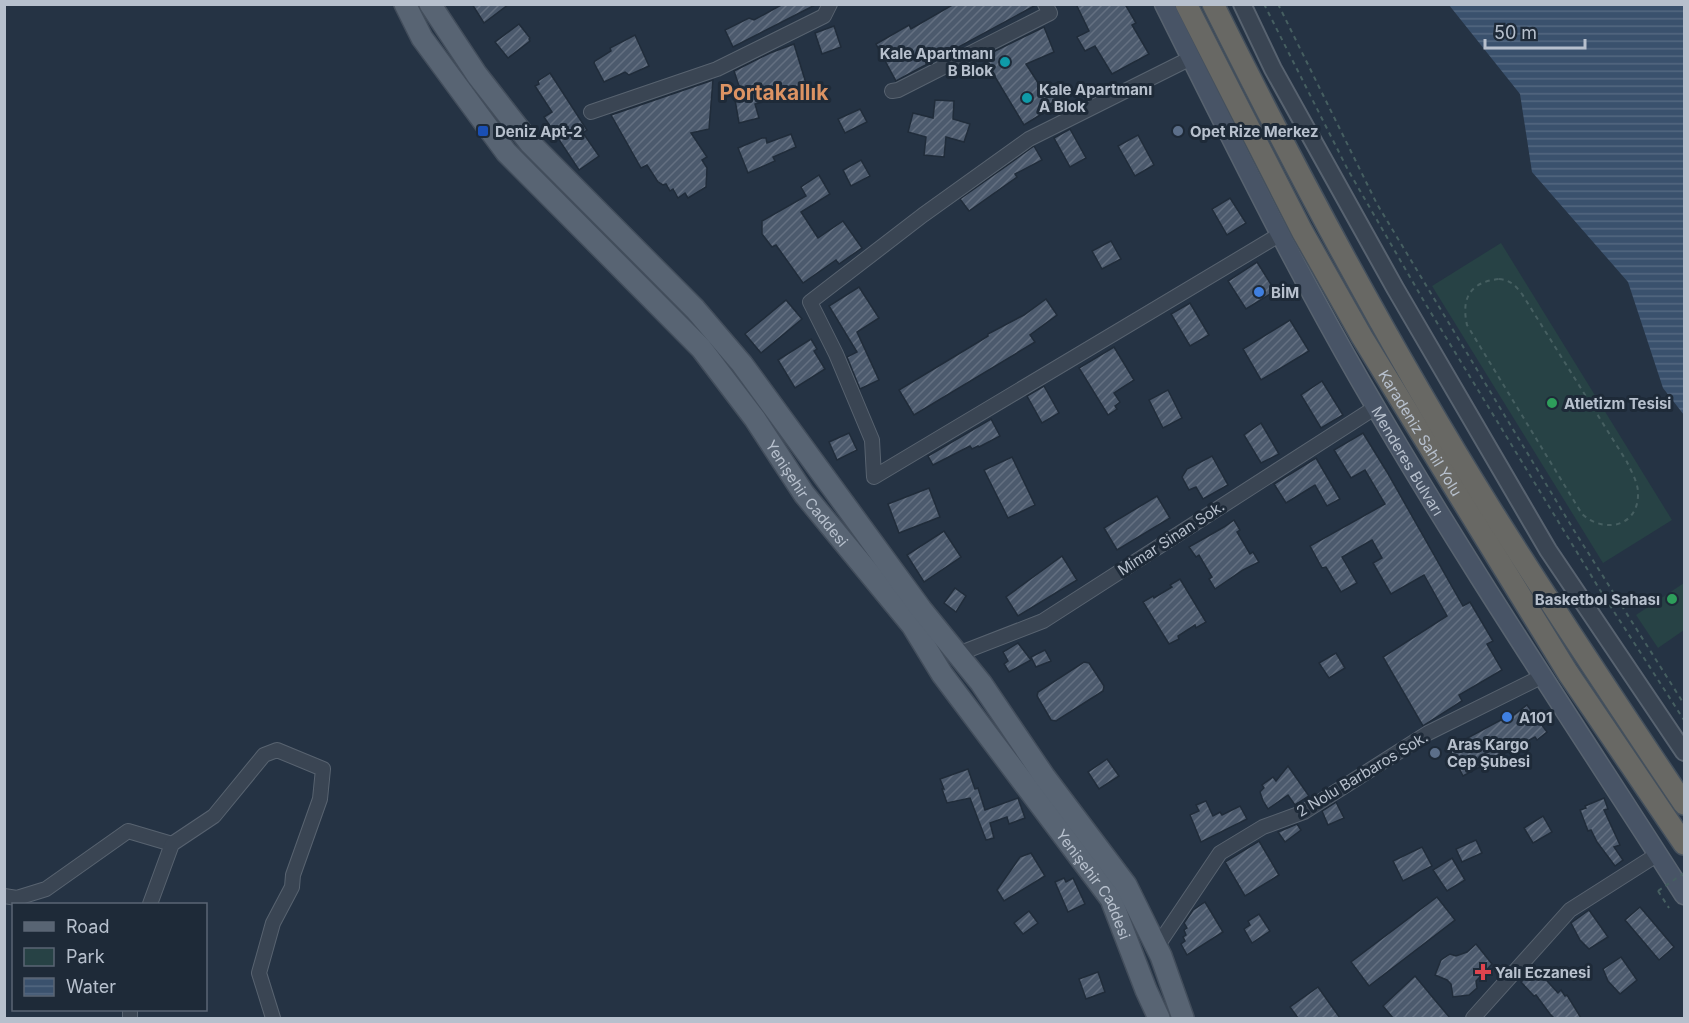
<svg xmlns="http://www.w3.org/2000/svg" width="1689" height="1023" viewBox="0 0 1689 1023" font-family="Inter,sans-serif">
<style>
.park{fill:#274245}
.water{fill:url(#water-rules)}
.building{fill:url(#building-hatch);stroke:#202c3a;stroke-width:1.5}
.lines{fill:none;stroke-linecap:round;stroke-linejoin:round}
.minor-casing{stroke:#586370;stroke-width:16}
.tertiary-casing{stroke:#586370;stroke-width:20}
.secondary-casing{stroke:#586370;stroke-width:21}
.primary-casing{stroke:#434e5c;stroke-width:24}
.trunk-casing{stroke:#44505d;stroke-width:24}
.path{stroke:#465f61;stroke-width:2;stroke-dasharray:4.5 4.5;stroke-linecap:butt}
.minor{stroke:#3a4553;stroke-width:14}
.tertiary{stroke:#3a4553;stroke-width:16}
.secondary{stroke:#485466;stroke-width:18}
.primary{stroke:#586473;stroke-width:21}
.trunk{stroke:#686864;stroke-width:21}
.path-bridge{stroke:#465f61;stroke-width:2;stroke-dasharray:4.5 4.5;stroke-linecap:butt}
.culture-dot{fill:#0f9aa8;stroke:#1e2a38;stroke-width:2}
.transit-dot{fill:#1a4fb4;stroke:#1e2a38;stroke-width:2}
.service-dot{fill:#5c6f8a;stroke:#1e2a38;stroke-width:2}
.shop-dot{fill:#3f7fe0;stroke:#1e2a38;stroke-width:2}
.leisure-dot{fill:#2e9e5b;stroke:#1e2a38;stroke-width:2}
.health-dot{fill:#e0444e;stroke:#1e2a38;stroke-width:2}
.labels{text-anchor:middle;dominant-baseline:central;stroke-width:6;stroke-linejoin:round;paint-order:stroke}
.poi-label{font-size:15px;font-weight:bold;fill:#b7c0cd;stroke:#1e2a38;text-anchor:start}
.street-label{font-size:15px;fill:#b7c0cd;stroke:#1e2a38}
.district-label{font-size:21px;font-weight:bold;fill:#dc9363;stroke:#1e2a38}
</style>
<defs>
<pattern id="water-rules" width="6" height="5" patternUnits="userSpaceOnUse" patternTransform="scale(1.5)"><rect width="6" height="5" fill="#3a516d"/><path d="M0 2.5h6" fill="none" stroke="#546881"/></pattern>
<pattern id="building-hatch" width="6" height="6" patternUnits="userSpaceOnUse" patternTransform="scale(1.5)"><rect width="6" height="6" fill="#4c5a6d"/><path d="M-1 1l2-2M0 6l6-6M5 7l2-2" fill="none" stroke="#647081"/></pattern>
</defs>
<rect width="100%" height="100%" fill="#253344"/>
<g class="park">
<polygon points="1501,243 1672,520 1603,563 1432,286"/>
<polygon points="1684,583 1684,630 1658,648 1636,615"/>
</g>
<polygon class="water" points="1449,5 1684,5 1684,415 1663,388 1628,282 1532,172 1520,94"/>
<g class="building">
<polygon points="472,4 509,4 484,23"/>
<polygon points="783,4 817,4 733,47 725,30 749,18 754,20"/>
<polygon points="954,4 1036,5 896,81 876,44 909,25 911,29"/>
<polygon points="1076,4 1125,4 1136,23 1132,25 1149,54 1112,74 1095,46 1085,51 1077,37 1089,31"/>
<polygon points="519,24 530,38 529,39 530,41 508,58 495,42"/>
<polygon points="834,26 841,47 822,54 815,33"/>
<polygon points="1044,27 1054,52 1026,64 1042,89 1058,82 1065,97 1050,104 1053,107 1024,125 983,57"/>
<polygon points="635,35 649,66 629,75 625,72 604,82 594,63 595,61 611,51 610,48"/>
<polygon points="794,44 808,90 755,104 759,118 739,123 734,94 741,92 734,71 770,53"/>
<polygon points="550,73 587,130 583,133 599,156 579,170 544,117 552,112 535,86 539,84 538,81"/>
<polygon points="713,80 709,129 691,133 707,157 702,160 707,168 706,187 688,198 685,193 678,198 673,189 670,191 666,184 663,185 658,182 647,165 641,168 611,115"/>
<polygon points="935,100 954,101 953,119 970,124 964,142 946,137 944,157 924,155 926,137 908,132 913,113 933,118"/>
<polygon points="860,109 867,122 845,133 838,119"/>
<polygon points="1070,129 1086,158 1070,167 1054,138"/>
<polygon points="791,134 796,147 773,157 775,161 748,173 738,148 762,138 766,138 767,143"/>
<polygon points="1138,135 1154,165 1135,176 1118,146"/>
<polygon points="1034,146 1042,160 1015,174 1017,177 969,211 960,199"/>
<polygon points="861,160 870,176 851,186 843,170"/>
<polygon points="819,175 830,194 801,212 818,238 843,221 862,248 839,264 836,260 803,283 776,245 772,247 762,234 762,221 806,196 801,187"/>
<polygon points="1230,198 1246,223 1227,235 1212,209"/>
<polygon points="1111,241 1121,259 1102,269 1092,251"/>
<polygon points="1257,262 1275,291 1246,309 1228,281"/>
<polygon points="859,287 879,318 857,332 879,380 860,389 847,357 857,352 829,306"/>
<polygon points="1046,299 1057,315 1030,335 1035,342 914,415 899,390 980,341 988,336 988,334 1024,315"/>
<polygon points="786,300 802,319 761,353 745,334"/>
<polygon points="1190,303 1209,335 1190,346 1171,314"/>
<polygon points="1290,320 1309,351 1261,380 1243,349"/>
<polygon points="811,339 817,349 814,351 825,369 795,388 778,360"/>
<polygon points="1114,347 1134,380 1114,393 1120,402 1115,406 1117,409 1108,415 1079,368"/>
<polygon points="1322,381 1343,415 1321,428 1301,395"/>
<polygon points="1044,386 1059,413 1042,423 1027,396"/>
<polygon points="1168,390 1182,418 1163,428 1149,400"/>
<polygon points="991,419 1000,436 979,447 978,446 972,449 970,446 933,465 928,456"/>
<polygon points="1261,423 1279,454 1261,463 1244,435"/>
<polygon points="849,433 857,450 837,460 829,442"/>
<polygon points="1363,433 1387,472 1463,606 1470,602 1493,641 1487,644 1502,670 1459,695 1462,701 1423,726 1383,657 1447,616 1424,575 1391,594 1373,563 1382,558 1372,540 1342,557 1357,583 1341,592 1326,567 1322,568 1310,546 1385,504 1365,470 1351,478 1334,450"/>
<polygon points="1212,456 1228,485 1203,499 1196,487 1189,490 1182,477 1187,469"/>
<polygon points="1012,457 1035,505 1008,518 984,470"/>
<polygon points="1316,458 1340,499 1327,506 1315,485 1286,503 1274,484"/>
<polygon points="929,488 940,517 899,533 888,504"/>
<polygon points="1157,496 1170,518 1117,550 1104,528"/>
<polygon points="1234,520 1240,530 1237,532 1250,554 1253,552 1259,562 1243,570 1215,589 1209,579 1212,577 1199,555 1196,557 1189,547 1224,527"/>
<polygon points="944,531 961,557 924,582 907,555"/>
<polygon points="1062,556 1077,580 1018,616 1006,597"/>
<polygon points="1180,579 1206,622 1196,628 1195,625 1178,636 1179,639 1169,644 1143,602 1153,596 1154,598 1172,587 1170,585"/>
<polygon points="955,588 966,596 956,612 944,603"/>
<polygon points="1018,643 1031,660 1009,672 1004,664 1008,661 1003,652"/>
<polygon points="1045,650 1051,661 1036,667 1031,657"/>
<polygon points="1336,653 1345,668 1329,678 1319,663"/>
<polygon points="1084,662 1089,663 1104,686 1103,691 1056,721 1051,720 1037,696 1038,692"/>
<polygon points="1527,705 1547,732 1537,740 1535,737 1463,776 1449,748 1510,715 1511,717"/>
<polygon points="1107,759 1119,776 1099,789 1088,772"/>
<polygon points="1288,766 1309,796 1295,805 1288,795 1268,809 1263,801 1260,792 1264,788 1262,785 1273,777 1276,781"/>
<polygon points="968,769 975,789 978,788 985,810 1018,798 1025,818 1009,824 1007,817 990,823 994,838 986,840 970,798 947,803 942,789 944,789 940,779"/>
<polygon points="1604,798 1608,809 1604,810 1620,845 1614,847 1623,860 1615,866 1597,842 1591,830 1588,831 1580,810 1586,808 1585,806"/>
<polygon points="1206,801 1213,816 1220,812 1222,815 1240,806 1247,819 1201,842 1190,815 1199,811 1196,805"/>
<polygon points="1336,802 1344,818 1328,825 1322,811"/>
<polygon points="1543,816 1552,832 1533,843 1524,828"/>
<polygon points="1297,824 1301,830 1285,842 1278,832"/>
<polygon points="1476,840 1482,853 1462,862 1456,849"/>
<polygon points="1259,841 1279,875 1245,896 1225,862"/>
<polygon points="1422,847 1432,866 1403,881 1393,861"/>
<polygon points="1031,853 1045,876 1004,901 997,890 1020,857"/>
<polygon points="1452,858 1465,880 1447,891 1433,870"/>
<polygon points="1064,878 1066,882 1073,878 1085,904 1068,912 1055,882"/>
<polygon points="1437,897 1455,920 1369,986 1351,962"/>
<polygon points="1205,902 1223,932 1187,955 1181,944 1185,941 1183,937 1186,935 1184,930 1187,928 1184,923 1193,910"/>
<polygon points="1640,907 1674,947 1659,960 1625,920"/>
<polygon points="1589,910 1608,937 1589,949 1580,940 1571,923"/>
<polygon points="1029,911 1038,923 1023,934 1014,923"/>
<polygon points="1259,914 1270,931 1252,943 1244,929 1250,925 1248,921"/>
<polygon points="1476,944 1492,964 1476,981 1477,988 1469,995 1453,997 1451,984 1447,980 1435,975 1441,960 1450,954 1456,956 1467,952"/>
<polygon points="1621,957 1637,980 1620,994 1608,981 1603,969"/>
<polygon points="1538,971 1558,993 1561,990 1565,996 1567,995 1581,1018 1554,1018 1550,1014 1536,995 1534,996 1521,982 1530,974 1532,977"/>
<polygon points="1098,972 1105,992 1086,999 1079,979"/>
<polygon points="1415,976 1434,999 1450,1018 1393,1018 1383,1006"/>
<polygon points="1318,987 1330,1004 1340,1018 1298,1018 1290,1007"/>
</g>
<g class="lines">
<g class="minor-casing">
<g id="minor">
<polyline points="1191,58 1029,139 923,215 810,302 836,354 872,440 874,477 1279,235"/>
<polyline points="892,91 898,90 1050,13 1045,4"/>
<polyline points="591,112 717,69 824,16 830,4"/>
<polyline points="958,654 1043,621 1376,407"/>
<polyline points="4,896 17,898 46,889 128,831 172,844"/>
<polyline points="150,904 172,844 214,816 264,755 277,750 323,769 320,799 293,875 292,887 273,923 259,973 273,1018"/>
<polyline points="1156,948 1220,853 1263,827 1304,812 1428,733 1543,676"/>
<polyline points="130,1010 130,1018"/>
<polyline points="1473,1018 1570,910 1658,854"/>
</g>
</g>
<g class="tertiary-casing">
<polyline id="tertiary" points="1242,4 1273,69 1395,288 1548,550 1684,752"/>
</g>
<g class="secondary-casing">
<g id="secondary">
<path id="s1" d="M1164,4C1228,132 1290,259 1361,382C1462,557 1575,725 1684,895"/>
</g>
</g>
<g class="primary-casing">
<g id="primary">
<path id="s2" d="M405,4L422,38L506,152L701,348L755,419L804,494L912,625L942,674L1111,899L1146,990L1159,1018"/>
<polyline points="430,4 477,75 530,143 695,309 742,364 921,609 981,683 1044,776 1126,885 1161,956 1183,1018"/>
</g>
</g>
<g class="trunk-casing">
<g id="trunk">
<path id="s3" d="M1186,4L1302,231L1362,337L1568,673L1684,844"/>
<path d="M1213,4C1299,177 1390,348 1492,511C1554,610 1619,707 1684,804"/>
</g>
</g>
<g class="path">
<polyline points="1264,4 1348,170 1425,303 1600,590 1684,720"/>
<polyline points="1278,4 1377,204 1575,532 1684,704"/>
<path d="M1499,279C1510,280 1515,285 1522,294L1627,462C1631,471 1638,482 1638,493C1639,527 1604,534 1582,514L1467,325C1461,298 1470,282 1499,279Z"/>
<polyline points="1658,891 1669,908"/>
</g>
<use href="#minor" class="minor"/>
<use href="#tertiary" class="tertiary"/>
<use href="#secondary" class="secondary"/>
<use href="#primary" class="primary"/>
<use href="#trunk" class="trunk"/>
<polyline class="path-bridge" points="1658,891 1684,873"/>
</g>
<g class="culture-dot">
<circle cx="1005" cy="62" r="6"/>
<circle cx="1027" cy="98" r="6"/>
</g>
<rect class="transit-dot" x="477" y="125" width="12" height="12" rx="3"/>
<g class="service-dot">
<circle cx="1178" cy="131" r="6"/>
<circle cx="1435" cy="753" r="6"/>
</g>
<g class="shop-dot">
<circle cx="1259" cy="292" r="6"/>
<circle cx="1507" cy="717" r="6"/>
</g>
<g class="leisure-dot">
<circle cx="1552" cy="403" r="6"/>
<circle cx="1672" cy="599" r="6"/>
</g>
<path class="health-dot" d="M1480 963h6v6h6v6h-6v6h-6v-6h-6v-6h6z"/>
<g class="labels">
<g class="poi-label">
<text x="993" y="53" text-anchor="end">Kale Apartmanı<tspan x="993" dy="17">B Blok</tspan></text>
<text x="1039" y="89">Kale Apartmanı<tspan x="1039" dy="17">A Blok</tspan></text>
<text x="495" y="131">Deniz Apt-2</text>
<text x="1190" y="131">Opet Rize Merkez</text>
<text x="1271" y="292">BİM</text>
<text x="1564" y="403">Atletizm Tesisi</text>
<text x="1660" y="599" text-anchor="end">Basketbol Sahası</text>
<text x="1519" y="717">A101</text>
<text x="1447" y="744">Aras Kargo<tspan x="1447" dy="17">Cep Şubesi</tspan></text>
<text x="1495" y="972">Yalı Eczanesi</text>
</g>
<g class="street-label">
<text stroke="none"><textPath href="#s3" startOffset="489">Karadeniz Sahil Yolu</textPath></text>
<text stroke="none"><textPath href="#s1" startOffset="518">Menderes Bulvarı</textPath></text>
<text stroke="none"><textPath href="#s2" startOffset="636">Yenişehir Caddesi</textPath></text>
<text transform="translate(1171 538) rotate(-33)">Mimar Sinan Sok.</text>
<text transform="translate(1362 774) rotate(-31)">2 Nolu Barbaros Sok.</text>
<text stroke="none"><textPath href="#s2" startOffset="1122">Yenişehir Caddesi</textPath></text>
</g>
<g class="district-label">
<text x="774" y="92">Portakallık</text>
</g>
</g>
<rect width="1689" height="1023" fill="none" stroke="#b7c0cd" stroke-width="12"/>
<rect x="12" y="903" width="195" height="108" fill="#1e2a38" stroke="#5b6674" stroke-width="1.5"/>
<rect x="24" y="922" width="30" height="9" fill="#586473" stroke="#5b6674" stroke-width="1.5"/>
<text x="66" y="933" font-size="18" fill="#b7c0cd">Road</text>
<rect x="24" y="948" width="30" height="18" fill="#274245" stroke="#5b6674" stroke-width="1.5"/>
<text x="66" y="963" font-size="18" fill="#b7c0cd">Park</text>
<rect x="24" y="978" width="30" height="18" fill="url(#water-rules)" stroke="#5b6674" stroke-width="1.5"/>
<text x="66" y="993" font-size="18" fill="#b7c0cd">Water</text>
<path d="M1485 39v9h100v-9" fill="none" stroke="#b7c0cd" stroke-width="3"/>
<text x="1494" y="39" font-size="18" fill="#b7c0cd" stroke="#1e2a38" stroke-width="4.5" paint-order="stroke">50 m</text>
</svg>
